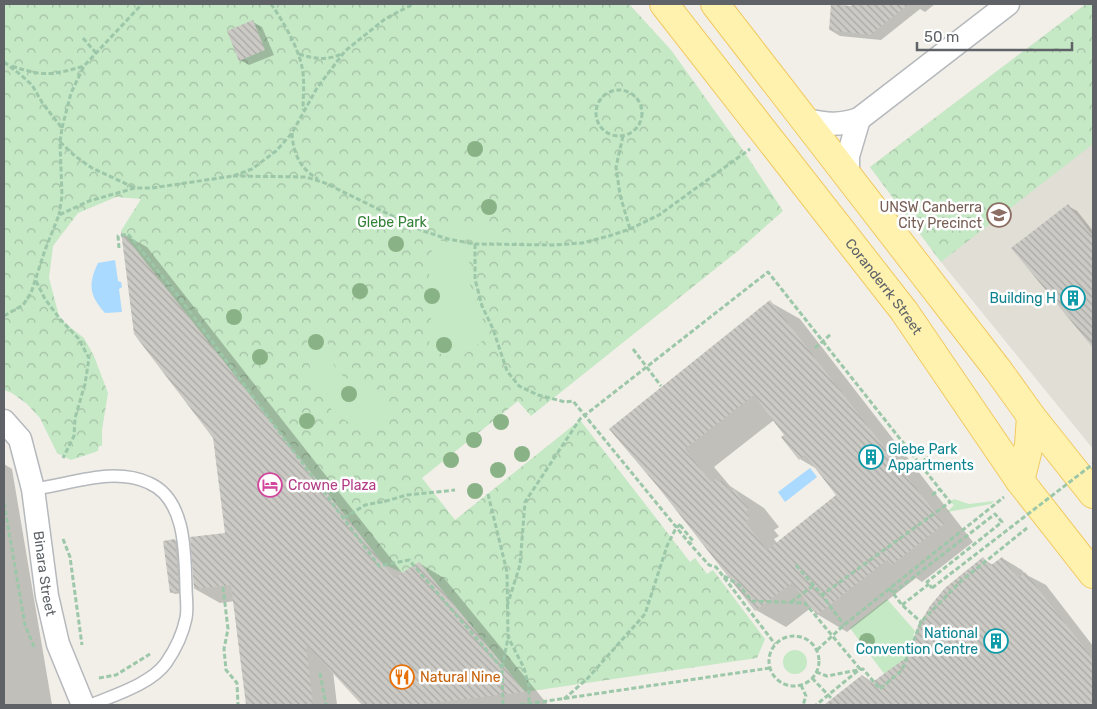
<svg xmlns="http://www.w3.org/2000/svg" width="1097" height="709" viewBox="0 0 1097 709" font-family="Rubik,sans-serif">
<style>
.education{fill:#e1ded6}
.forest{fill:url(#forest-crowns)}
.garden{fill:#c5e8c5}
.water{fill:#aadaff}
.shadow{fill:#0003;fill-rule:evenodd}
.building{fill:url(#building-back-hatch);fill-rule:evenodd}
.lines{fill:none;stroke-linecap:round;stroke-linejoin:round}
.service-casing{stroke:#b5b8bc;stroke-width:14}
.minor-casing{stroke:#b5b8bc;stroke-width:25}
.primary-casing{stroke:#f2c960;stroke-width:30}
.path{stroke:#9cc7a9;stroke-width:3;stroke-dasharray:5 2.5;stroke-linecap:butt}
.service{stroke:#fff;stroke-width:11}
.minor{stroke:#fff;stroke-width:22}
.primary{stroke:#fff2af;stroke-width:28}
.path-bridge{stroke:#9cc7a9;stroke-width:3;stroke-dasharray:5 2.5;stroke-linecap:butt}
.tree{fill:#89b387}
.labels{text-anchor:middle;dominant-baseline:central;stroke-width:5;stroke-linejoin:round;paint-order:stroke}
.education-label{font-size:14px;fill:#785e54;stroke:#fff;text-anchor:end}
.park-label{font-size:14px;fill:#348238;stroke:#fff}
.street-label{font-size:14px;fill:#5f6368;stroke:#fff}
.culture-label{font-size:14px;fill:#0d838f;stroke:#fff;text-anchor:end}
.hotel-label{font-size:14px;fill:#b23c85;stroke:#fff;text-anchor:start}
.food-label{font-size:14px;fill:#c56008;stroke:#fff;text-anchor:start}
</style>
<defs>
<pattern id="forest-crowns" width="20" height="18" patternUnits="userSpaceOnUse" patternTransform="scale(1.25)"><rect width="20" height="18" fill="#c5e8c5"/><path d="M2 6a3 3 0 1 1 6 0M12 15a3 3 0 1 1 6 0" fill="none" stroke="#a3c0a4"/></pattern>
<pattern id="building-back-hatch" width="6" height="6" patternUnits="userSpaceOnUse" patternTransform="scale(1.25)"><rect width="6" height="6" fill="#cccac5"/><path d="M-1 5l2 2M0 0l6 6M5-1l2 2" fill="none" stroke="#a9a8a4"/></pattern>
</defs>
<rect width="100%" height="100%" fill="#f1efe8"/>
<polygon class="education" points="1086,4 1093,4 1093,449 941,262 870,167"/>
<g class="forest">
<polygon points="4,4 629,4 671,50 745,153 783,211 739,250 531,416 518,401 422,478 455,520 580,420 690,562 695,558 707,574 713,570 765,639 757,658 525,692 419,562 403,573 383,564 121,231 141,199 116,197 78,213 53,246 49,278 59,316 65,323 84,338 94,356 108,393 102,430 102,446 99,446 98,451 71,460 57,453 40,418 27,404 12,393 4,390"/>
<polygon points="1086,4 1093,4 1093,144 941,262 870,167"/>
</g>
<g class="garden">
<path d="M460,220L497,232L547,234L549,241C515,242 473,247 441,230L452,221Z"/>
<path d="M438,240C449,243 464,242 469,254L470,286L489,336L465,354L453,358C448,356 440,355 436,351C427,343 425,329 431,319C434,313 442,307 442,299C443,294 440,290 436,286C422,267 427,259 438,240Z"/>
<path d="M316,327L322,328C332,343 326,362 343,376C357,386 382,384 389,401C391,406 390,411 388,416C379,436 347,425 335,413C321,400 312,377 308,359C306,348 306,334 316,327Z"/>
<polygon points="954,499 969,504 994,501 991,504 947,512 954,505 950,502"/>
<polygon points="887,599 915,631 905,661 885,675 850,628"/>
<circle cx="795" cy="662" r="12"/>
</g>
<g class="water">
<path d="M115,260L118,281L121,282L122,287L119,289L122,312L105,313C89,295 88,284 98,263Z"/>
<polygon points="810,468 817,477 785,502 778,492"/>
</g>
<g class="shadow">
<polygon points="855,4 935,4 925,12 920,9 881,40 840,36 830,30"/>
<polygon points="253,22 262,27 274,55 249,65 240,60"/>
<polygon points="1068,206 1077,211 1093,231 1093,346 1013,248"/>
<polygon points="123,234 147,247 403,574 419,563 444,578 548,705 364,705 333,671 337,705 248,705 235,601 220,603 195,589 226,534 214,437"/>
<path d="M770,302L800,319L973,542L922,582L916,578L847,632L817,614L812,607L786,627L756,610L659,486ZM774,420L786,435L800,459L817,469L838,495L777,543L774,539L779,536L774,530L779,527L764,508L730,486L714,467Z"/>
<polygon points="4,464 12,469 52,705 4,705"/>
<polygon points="175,540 179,543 182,593 175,594 171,592"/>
<polygon points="1002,558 1022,570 1025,574 1046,585 1093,646 1093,705 826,705 863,676 874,683 908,657 983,559 993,565"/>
</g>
<g class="building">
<polygon points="831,4 851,6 853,4 909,4 870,35 829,30"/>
<polygon points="253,20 265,50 239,61 227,31"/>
<polygon points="1068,204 1093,236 1093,348 1011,248"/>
<polygon points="121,231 394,578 419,562 525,692 415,705 362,705 306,644 313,705 246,705 231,585 194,589 190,537 225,533 213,438 134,334"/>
<path d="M770,300L944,524L892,565L887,560L817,615L792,583L755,611L658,487L609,429ZM754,395L784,435L781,437L799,460L805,455L836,495L767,550L745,522L750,518L745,512L749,509L734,489L730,491L722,480L719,482L715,479L711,482L685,449Z"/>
<polygon points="175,539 179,591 170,593 163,541"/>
<polygon points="983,557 990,566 1002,557 1018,578 1025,572 1093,659 1093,705 824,705 862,675 870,684 907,657 918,626 930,606 945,588"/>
</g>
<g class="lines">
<g class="service-casing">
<path id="service" d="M33,489C70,485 112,466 149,483C186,499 185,553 186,588C186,597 188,609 186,618C183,633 175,650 166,663C151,684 114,695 91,705"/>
</g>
<g class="minor-casing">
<g id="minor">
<path d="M806,120C826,124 839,126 859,119L1008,4"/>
<polyline points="848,177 848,156 859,119"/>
<path id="s1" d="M4,421L20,439L33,489L47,596L58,644L83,705"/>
</g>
</g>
<g class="primary-casing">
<g id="primary">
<path id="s2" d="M664,4L904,311L1020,481L1093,574"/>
<polyline points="715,4 998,370 1031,416 1093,494"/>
<polyline points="1020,481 1029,445 1031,416"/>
</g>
</g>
<g class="path">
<path d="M271,4C283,21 298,47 302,67C305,81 303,96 303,110"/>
<polyline points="83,38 96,53"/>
<path d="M299,54C314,59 328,61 343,53"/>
<polyline points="4,62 21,75 32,85 43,104 62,128 60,142 62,196 59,215"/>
<path d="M12,66C43,77 54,75 84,66"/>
<circle cx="619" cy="113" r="23"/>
<polyline points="62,128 71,93 84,66 142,4"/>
<path d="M292,133C293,153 300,169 318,179"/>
<polyline points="623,136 616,167 620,195 630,229"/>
<polyline points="60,142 75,156 92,168 135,188"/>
<polyline points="233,176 306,177 325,183 423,231 448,239 475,244 553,245 582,243 609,236 630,229 659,215 750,149"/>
<polyline points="475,244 475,279 482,306 493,329 507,371 519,386 538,395 565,402 573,401 690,544 709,565 716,567 775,644"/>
<polyline points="119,248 118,236 128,234 176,293 379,566 409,560 502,668"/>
<polyline points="36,281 45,299 60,319 78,338 89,358 85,384 75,418 74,436 63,458"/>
<polyline points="4,316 23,305 31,293 45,250 59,215 89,201 135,188 152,188 233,176 252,169 276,151 292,133 317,88 345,51 385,19 413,4"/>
<polyline points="815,348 831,334"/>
<polyline points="633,349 661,386"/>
<polyline points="916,467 928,457"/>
<polyline points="488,494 507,572 508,637 524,668 529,687 529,705"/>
<polyline points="932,495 940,489"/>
<polyline points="4,503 25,625 35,649"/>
<polyline points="344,518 365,505 386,501 407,495 455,490"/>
<polyline points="680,525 693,541 690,544"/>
<polyline points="63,539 70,557 82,645"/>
<polyline points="796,565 822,595 844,625"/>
<polyline points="724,576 739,585 752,601 805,603 860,669 816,705"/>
<polyline points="223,587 228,629 224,649 226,670 237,683 238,705"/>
<polyline points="889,588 902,605 921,622"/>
<polyline points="893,593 995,514 1002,522 927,582 932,588"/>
<polyline points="791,602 814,585"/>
<polyline points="902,605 929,584"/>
<polyline points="507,606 520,565 525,502 580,419 768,272 950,502 822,595"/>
<circle cx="794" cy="661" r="25"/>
<polyline points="817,650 844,625 1004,497"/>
<polyline points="816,672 827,676 863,669 880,689 902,670 921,622 960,582 1027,528"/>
<polyline points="320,673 326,705"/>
<polyline points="99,678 116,675 150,654"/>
<polyline points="812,678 832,699"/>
<polyline points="801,685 806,696 803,705"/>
<polyline points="564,699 587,679 645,614 667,546 676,528 682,523"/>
<polyline points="503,705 502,668 508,638"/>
<polyline points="520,705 770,668"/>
</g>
<use href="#service" class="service"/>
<use href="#minor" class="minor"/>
<use href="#primary" class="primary"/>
<polyline class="path-bridge" points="932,588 1093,464"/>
</g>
<g class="tree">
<circle cx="475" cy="149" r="8"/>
<circle cx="489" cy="207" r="8"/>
<circle cx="396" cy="244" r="8"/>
<circle cx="360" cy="291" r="8"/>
<circle cx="432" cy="296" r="8"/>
<circle cx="234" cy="317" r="8"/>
<circle cx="316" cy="342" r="8"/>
<circle cx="444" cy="345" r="8"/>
<circle cx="260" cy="357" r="8"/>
<circle cx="349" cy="394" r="8"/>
<circle cx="307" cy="421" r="8"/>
<circle cx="501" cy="422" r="8"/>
<circle cx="474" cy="440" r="8"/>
<circle cx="522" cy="454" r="8"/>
<circle cx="451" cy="460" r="8"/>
<circle cx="498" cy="470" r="8"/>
<circle cx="475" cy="491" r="8"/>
<circle cx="867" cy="641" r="8"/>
</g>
<defs>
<g id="university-ring" transform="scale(1.25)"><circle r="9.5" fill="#fff" stroke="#8d6e63" stroke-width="1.5"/><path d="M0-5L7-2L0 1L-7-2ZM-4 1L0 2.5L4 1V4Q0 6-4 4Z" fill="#8d6e63"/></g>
<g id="building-ring" transform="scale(1.25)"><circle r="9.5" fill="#fff" stroke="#0f9aa8" stroke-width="1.5"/><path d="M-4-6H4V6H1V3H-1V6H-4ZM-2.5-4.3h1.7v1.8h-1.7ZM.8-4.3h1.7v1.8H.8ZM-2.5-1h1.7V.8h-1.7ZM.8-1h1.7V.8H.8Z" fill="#0f9aa8"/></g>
<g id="hotel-ring" transform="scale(1.25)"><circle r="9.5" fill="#fff" stroke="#d1479c" stroke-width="1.5"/><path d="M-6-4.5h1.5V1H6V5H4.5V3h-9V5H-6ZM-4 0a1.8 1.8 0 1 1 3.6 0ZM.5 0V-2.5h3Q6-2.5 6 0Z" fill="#d1479c"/></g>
<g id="restaurant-ring" transform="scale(1.25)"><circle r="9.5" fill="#fff" stroke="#e8710a" stroke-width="1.5"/><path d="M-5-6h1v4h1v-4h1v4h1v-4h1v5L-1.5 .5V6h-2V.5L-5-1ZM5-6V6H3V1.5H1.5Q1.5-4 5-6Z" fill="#e8710a"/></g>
</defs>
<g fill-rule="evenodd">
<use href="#university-ring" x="999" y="215"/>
<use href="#building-ring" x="1073" y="298"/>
<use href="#building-ring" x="871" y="457"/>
<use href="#hotel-ring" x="270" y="485"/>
<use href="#building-ring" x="996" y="641"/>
<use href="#restaurant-ring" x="402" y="677"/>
</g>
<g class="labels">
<g class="education-label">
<text x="982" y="207">UNSW Canberra<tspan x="982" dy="16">City Precinct</tspan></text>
</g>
<g class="park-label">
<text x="392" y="222">Glebe Park</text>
</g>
<g class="street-label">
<text stroke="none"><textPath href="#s2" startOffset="358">Coranderrk Street</textPath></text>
<text stroke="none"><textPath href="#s1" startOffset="161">Binara Street</textPath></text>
</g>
<g class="culture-label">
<text x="1056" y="298">Building H</text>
<text x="888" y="449" text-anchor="start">Glebe Park<tspan x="888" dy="16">Appartments</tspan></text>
<text x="978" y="633">National<tspan x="978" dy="16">Convention Centre</tspan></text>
</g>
<g class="hotel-label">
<text x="288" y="485">Crowne Plaza</text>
</g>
<g class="food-label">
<text x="420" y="677">Natural Nine</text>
</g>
</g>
<rect width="1097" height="709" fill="none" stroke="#5f6368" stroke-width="10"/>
<path d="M917 42v8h155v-8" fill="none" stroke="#5f6368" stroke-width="2.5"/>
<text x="924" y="42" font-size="15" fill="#5f6368" stroke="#ffffff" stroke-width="4" paint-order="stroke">50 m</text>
</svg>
